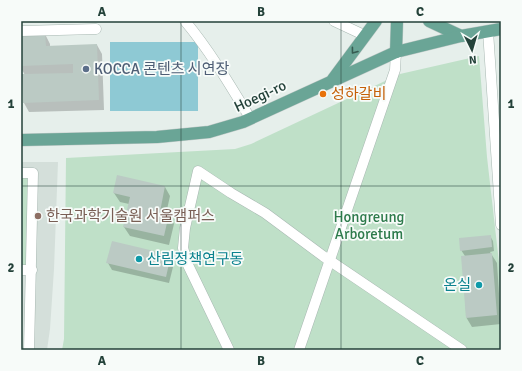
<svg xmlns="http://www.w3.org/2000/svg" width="522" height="371" viewBox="0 0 522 371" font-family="Signika,'Noto Sans KR',sans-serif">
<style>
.built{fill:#d4dfda}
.green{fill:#bfe0c8}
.water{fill:#8ec9d4}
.shadow{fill:#0003}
.building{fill:#bbcac4}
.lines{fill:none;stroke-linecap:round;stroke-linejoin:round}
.minor-casing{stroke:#a8b8b2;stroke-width:11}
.major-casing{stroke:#c2cac8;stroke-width:13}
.minor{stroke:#fff;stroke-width:10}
.major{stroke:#6aa596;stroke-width:12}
.oneway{stroke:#365b51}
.grid{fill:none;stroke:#24423a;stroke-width:1;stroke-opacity:0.55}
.service-dot{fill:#5c6f8a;stroke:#f7fbf9;stroke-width:1.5}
.food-dot{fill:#e8710a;stroke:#f7fbf9;stroke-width:1.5}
.education-dot{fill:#8d6e63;stroke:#f7fbf9;stroke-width:1.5}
.culture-dot{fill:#0f9aa8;stroke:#f7fbf9;stroke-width:1.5}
.labels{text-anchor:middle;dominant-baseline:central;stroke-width:3.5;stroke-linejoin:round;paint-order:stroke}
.service-label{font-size:15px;fill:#4e5e75;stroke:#f7fbf9;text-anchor:start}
.food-label{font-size:15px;fill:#c56008;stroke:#f7fbf9;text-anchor:start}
.street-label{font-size:15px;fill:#24423a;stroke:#f7fbf9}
.education-label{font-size:15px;fill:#785e54;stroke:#f7fbf9;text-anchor:start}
.park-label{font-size:15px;fill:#2d7a4b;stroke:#f7fbf9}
.culture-label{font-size:15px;fill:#0d838f;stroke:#f7fbf9;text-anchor:start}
.neatline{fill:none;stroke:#24423a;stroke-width:1.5}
.grid-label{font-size:13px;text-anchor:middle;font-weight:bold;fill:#24423a}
</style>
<rect width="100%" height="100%" fill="#e6efeb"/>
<polygon class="built" points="21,162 58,162 54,269 50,329 47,350 21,350"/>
<g class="green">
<polygon points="479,56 487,157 501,280 501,350 62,350 64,339 66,158 235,149 251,144 400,74"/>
<polygon points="21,173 33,173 32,270 21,270"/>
</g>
<rect class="water" x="110" y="42" width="88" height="69"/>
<g class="shadow">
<polygon points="45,34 50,44 50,47 97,45 102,54 104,110 29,112 24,103 25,75 21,68 21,35"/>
<polygon points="165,187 170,196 166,214 168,215 174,224 169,245 130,236 124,227 129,204 120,202 114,193"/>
<polygon points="490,236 493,241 494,251 490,252 497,263 501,324 472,327 466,317 465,256 461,250"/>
<polygon points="170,256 174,263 169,283 112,270 108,263"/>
</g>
<g class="building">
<polygon points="45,33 46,46 97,44 99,100 23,103 22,74 73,73 73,64 21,66 21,34"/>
<polygon points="117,175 165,186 160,212 169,214 164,236 123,227 130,197 113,193"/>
<polygon points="491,235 492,247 460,251 459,238"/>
<polygon points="112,241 171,255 166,277 106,263"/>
<polygon points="492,253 497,315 466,318 461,256"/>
</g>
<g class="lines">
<g class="minor-casing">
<g id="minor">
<path d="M185,21C210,51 230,85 250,118"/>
<polyline points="334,21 366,36"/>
<polyline points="21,31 96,29"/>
<polyline points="488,31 501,225"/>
<polyline points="21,173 33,173 29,350"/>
<polyline points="21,270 32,270"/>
<polyline points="229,350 188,265 183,248 185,228 198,171 231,193 265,213 323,256 462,350"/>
<polyline points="299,350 395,70 396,52"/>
</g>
</g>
<g class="major-casing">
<g id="major">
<polyline points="429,21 461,36"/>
<polyline points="396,52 397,21"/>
<polyline points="333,79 376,21"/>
<polyline points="21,140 157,137 209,132 243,122 396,52 461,36 501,29"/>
</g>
</g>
<use href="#minor" class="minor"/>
<use href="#major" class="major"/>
</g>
<defs><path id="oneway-chevron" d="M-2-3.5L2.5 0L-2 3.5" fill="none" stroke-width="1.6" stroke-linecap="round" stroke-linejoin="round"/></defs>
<use class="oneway" href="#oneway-chevron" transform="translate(354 51) rotate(127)"/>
<path class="grid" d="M181,21V350M341,21V350M21,186H501"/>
<circle class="service-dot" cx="86" cy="69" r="4"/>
<circle class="food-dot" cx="323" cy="94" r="4"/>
<circle class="education-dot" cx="38" cy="216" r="4"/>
<g class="culture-dot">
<circle cx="139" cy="259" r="4"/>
<circle cx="479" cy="285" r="4"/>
</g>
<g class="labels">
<g class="service-label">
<text x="94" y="69">KOCCA 콘텐츠 시연장</text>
</g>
<g class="food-label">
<text x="331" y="94">성하갈비</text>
</g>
<g class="street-label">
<text transform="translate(260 96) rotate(-25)">Hoegi-ro</text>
</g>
<g class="education-label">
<text x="46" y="216">한국과학기술원 서울캠퍼스</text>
</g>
<g class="park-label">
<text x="369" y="217">Hongreung<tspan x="369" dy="17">Arboretum</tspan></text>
</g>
<g class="culture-label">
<text x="147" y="259">산림정책연구동</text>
<text x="471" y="285" text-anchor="end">온실</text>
</g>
</g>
<rect width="522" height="371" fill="none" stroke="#f7fbf9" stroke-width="44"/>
<g transform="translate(472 50) rotate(175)" stroke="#f7fbf9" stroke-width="3" paint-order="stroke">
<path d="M0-3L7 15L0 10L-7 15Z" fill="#24423a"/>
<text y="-6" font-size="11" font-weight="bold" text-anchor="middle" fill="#24423a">N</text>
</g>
<rect x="22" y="22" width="478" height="327" class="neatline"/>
<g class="grid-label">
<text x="102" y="16">A</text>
<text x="261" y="16">B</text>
<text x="420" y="16">C</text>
<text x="11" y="108">1</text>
<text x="511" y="108">1</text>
<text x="11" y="272">2</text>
<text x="511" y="272">2</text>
<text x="102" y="365">A</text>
<text x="261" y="365">B</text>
<text x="420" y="365">C</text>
</g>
</svg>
